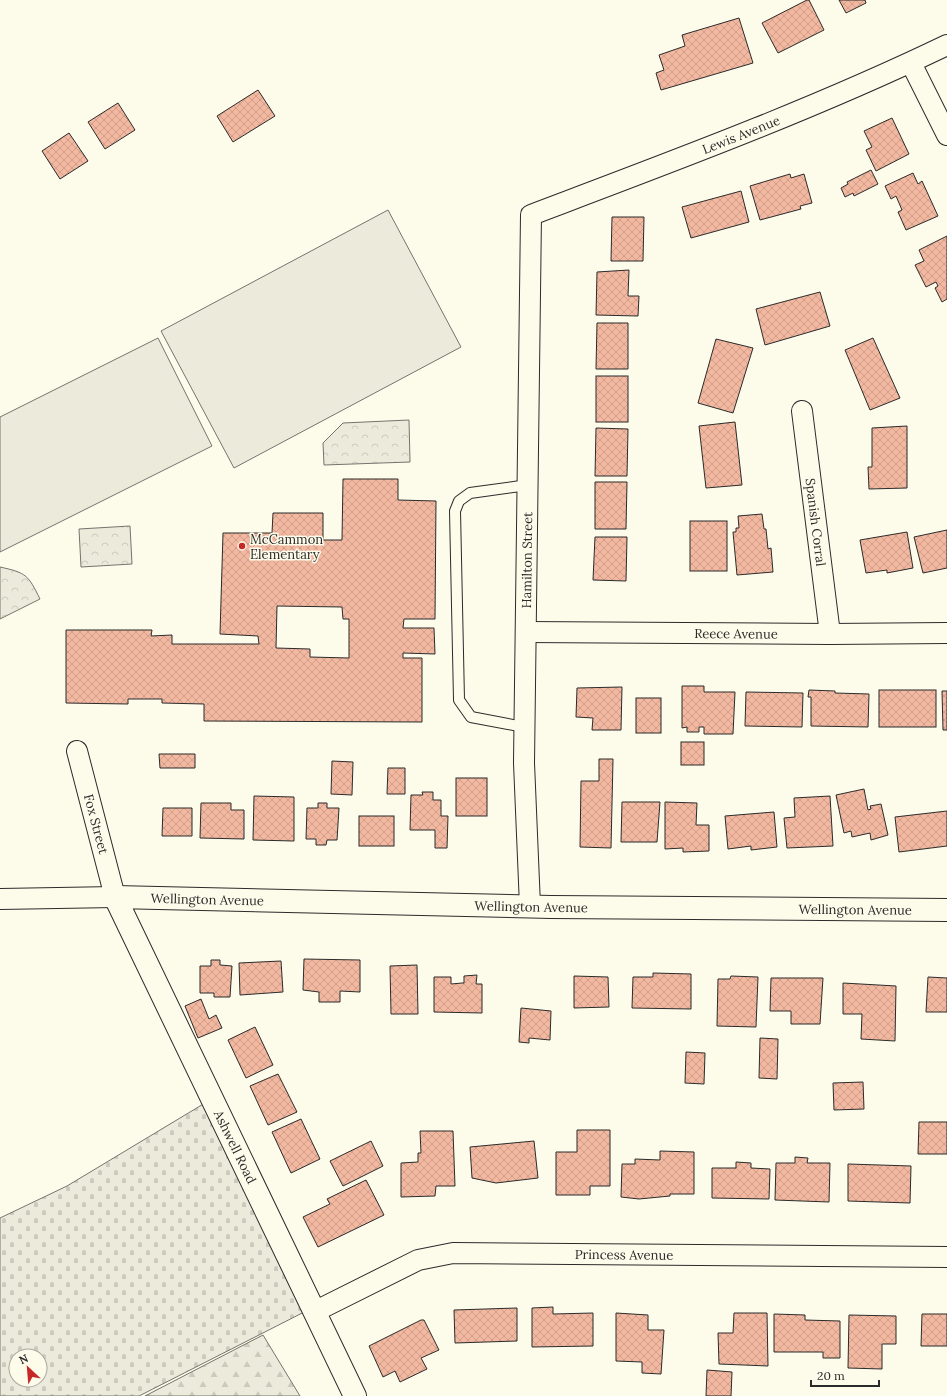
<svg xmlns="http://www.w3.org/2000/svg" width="947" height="1396" viewBox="0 0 947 1396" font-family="Lora,serif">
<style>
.forest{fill:url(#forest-firs);stroke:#74746e}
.cemetery{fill:url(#cemetery-stones);stroke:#74746e;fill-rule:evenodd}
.park{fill:url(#park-crowns);stroke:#74746e}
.garden{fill:#ecebdb;stroke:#74746e}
.building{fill:url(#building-cross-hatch);stroke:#2b2b2b;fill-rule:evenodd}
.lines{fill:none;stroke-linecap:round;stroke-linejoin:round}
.lane-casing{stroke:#2b2b2b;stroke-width:12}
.street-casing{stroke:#2b2b2b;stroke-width:22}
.secondary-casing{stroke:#2b2b2b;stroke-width:24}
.lane{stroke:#fdfbea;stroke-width:10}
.street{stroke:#fdfbea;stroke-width:20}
.secondary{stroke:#fdfbea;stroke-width:22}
.poi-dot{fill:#c62828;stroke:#fdfbea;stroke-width:1.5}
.labels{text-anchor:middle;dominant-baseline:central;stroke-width:3;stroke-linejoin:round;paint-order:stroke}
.street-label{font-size:13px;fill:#2b2b2b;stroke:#fdfbea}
.poi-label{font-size:13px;fill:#2b2b2b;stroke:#fdfbea;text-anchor:start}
</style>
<defs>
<pattern id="forest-firs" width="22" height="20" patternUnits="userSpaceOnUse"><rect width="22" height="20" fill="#ecebdb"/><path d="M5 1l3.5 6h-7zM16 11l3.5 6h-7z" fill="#cbcabc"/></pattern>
<pattern id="cemetery-stones" width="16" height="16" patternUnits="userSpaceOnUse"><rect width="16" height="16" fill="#ecebdb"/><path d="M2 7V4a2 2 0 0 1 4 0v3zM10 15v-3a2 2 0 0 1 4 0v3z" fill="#cbcabc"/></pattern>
<pattern id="park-crowns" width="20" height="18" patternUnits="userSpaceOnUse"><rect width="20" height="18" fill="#ecebdb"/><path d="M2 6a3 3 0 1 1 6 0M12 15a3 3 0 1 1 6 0" fill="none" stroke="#cbcabc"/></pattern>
<pattern id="building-cross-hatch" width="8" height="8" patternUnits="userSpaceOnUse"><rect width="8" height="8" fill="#f2b8a0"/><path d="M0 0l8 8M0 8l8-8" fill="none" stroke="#d09e8a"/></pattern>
</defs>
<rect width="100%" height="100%" fill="#fdfbea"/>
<polygon class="forest" points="263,1335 300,1396 145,1396"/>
<path class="cemetery" d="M210,1100L314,1307L139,1396H0V1218L67,1186ZM16,1356H40V1380H16Z"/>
<g class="park">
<polygon points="409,420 410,462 324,465 323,443 343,423"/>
<polygon points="130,526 132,564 81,567 79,529"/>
<path d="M0,567C27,573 28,575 40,599L0,619Z"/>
</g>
<g class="garden">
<polygon points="388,210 461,347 234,468 161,331"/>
<polygon points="158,338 212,446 0,552 0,417"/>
</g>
<g class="building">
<polygon points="807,0 809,0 824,30 778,53 762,23"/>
<polygon points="839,0 865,0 866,3 846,13"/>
<polygon points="739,18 753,63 661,90 656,73 664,70 659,55 685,46 682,35"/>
<polygon points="258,90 275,116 233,142 217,116"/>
<polygon points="118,103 135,130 105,149 88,122"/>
<polygon points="892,118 909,154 876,171 866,150 872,147 864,131"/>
<polygon points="69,133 88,161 60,179 42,151"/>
<polygon points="871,170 878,184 854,196 853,193 845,197 841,188 848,184 847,182"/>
<polygon points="913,173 918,184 922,181 938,216 906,230 898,212 902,210 896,196 891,199 885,186"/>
<polygon points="790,174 791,178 804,174 812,203 800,206 801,209 760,220 750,186"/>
<polygon points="741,191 749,222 691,238 682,207"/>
<polygon points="612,217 644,217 643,261 611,261"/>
<polygon points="947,236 947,299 942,302 935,288 938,286 936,282 926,287 915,265 924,261 919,250"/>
<polygon points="629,270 628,296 639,296 638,316 596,315 597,272"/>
<polygon points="820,292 830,326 765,345 756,309"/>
<polygon points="597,323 628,323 628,369 596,369"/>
<polygon points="873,338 900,398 870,410 845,350"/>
<polygon points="716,339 753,348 733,413 698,403"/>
<rect x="596" y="376" width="32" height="46"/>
<polygon points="735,422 742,485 706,488 699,426"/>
<polygon points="907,426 907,488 869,489 868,467 872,467 872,428"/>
<polygon points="596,428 628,429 627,476 595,476"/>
<path d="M343,479H398V500L436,501L435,619H404L403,628H434L435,654L403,653V658H422V722L204,721V704L162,703V699H128V704L66,703V630H152L151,636L172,635V644H259L258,636L220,634L223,533H272L273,513H323V540H342ZM277,606L342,607L343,619H349V658L310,657V649L276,648Z"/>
<polygon points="595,482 627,482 626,529 595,529"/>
<polygon points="762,514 764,529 766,529 768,549 771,548 773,572 737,575 733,532 736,532 736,528 739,528 738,516"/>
<rect x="690" y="521" width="37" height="50"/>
<polygon points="947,530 947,568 923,573 914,537"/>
<polygon points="907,532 913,568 887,573 887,570 866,573 860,540"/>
<polygon points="595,537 627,537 626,581 593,580"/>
<polygon points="682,686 704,686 704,692 735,692 733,734 704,734 704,727 699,727 699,732 687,732 687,727 682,728"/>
<polygon points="622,687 621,730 592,730 593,718 576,717 577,688"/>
<polygon points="809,690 835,691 835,693 869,694 868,727 811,726 811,697 808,697"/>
<rect x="879" y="690" width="57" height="37"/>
<polygon points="942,691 947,691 947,730 943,730"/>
<polygon points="746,692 803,693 802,727 745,726"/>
<rect x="636" y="698" width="25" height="35"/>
<rect x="681" y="742" width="23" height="23"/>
<polygon points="159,754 195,754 195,768 160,768"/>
<polygon points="599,759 613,759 611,848 580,847 581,781 599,781"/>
<polygon points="332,761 353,762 352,795 331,794"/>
<polygon points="388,768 405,768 405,794 387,794"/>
<rect x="456" y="778" width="31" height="38"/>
<polygon points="864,789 868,810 871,809 870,806 881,804 888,835 871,840 870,833 852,837 851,831 844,833 836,795"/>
<polygon points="422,792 433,792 433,800 441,800 441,816 448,816 447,848 435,848 435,830 410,830 411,795 423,795"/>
<polygon points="254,796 294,797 294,841 253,840"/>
<polygon points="830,796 833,846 787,848 784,818 795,817 794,798"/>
<polygon points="622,802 660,802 657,842 621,842"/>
<polygon points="665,802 697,803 696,825 709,825 709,851 683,852 683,848 665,849"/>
<polygon points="201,803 231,803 231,810 244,810 244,839 200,838"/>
<polygon points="318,803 327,803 327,808 339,808 337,840 327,840 326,845 316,845 316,839 306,839 307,808 318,808"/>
<polygon points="163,808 192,808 192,836 162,836"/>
<polygon points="947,811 947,846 899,852 895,817"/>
<polygon points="774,812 777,847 751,850 751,846 728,849 725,816"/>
<rect x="359" y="816" width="35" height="30"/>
<polygon points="304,959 360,960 360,992 340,991 340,1002 319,1002 319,992 303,990"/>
<polygon points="211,960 220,960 220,965 232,966 230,997 214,997 214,993 200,993 200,966 211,966"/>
<polygon points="281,961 283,992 240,995 239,963"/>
<polygon points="417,965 418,1014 391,1014 390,966"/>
<polygon points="653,973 691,974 691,1009 632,1008 633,977 653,977"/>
<polygon points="477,975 476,984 482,984 482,1013 434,1012 434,977 451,977 451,984 462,983 464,983 464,976"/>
<polygon points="574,976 608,977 609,1007 574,1008"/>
<polygon points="731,976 758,977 756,1027 717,1026 718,979 730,979"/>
<polygon points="928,977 947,978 947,1012 926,1012"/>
<polygon points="771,978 823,978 820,1024 791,1024 791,1011 770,1011"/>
<polygon points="843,983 896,986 895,1041 861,1039 862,1014 843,1014"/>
<polygon points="201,999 209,1019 216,1015 222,1028 198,1038 185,1006"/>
<polygon points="521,1008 551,1011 550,1040 529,1038 529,1043 519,1042"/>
<polygon points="255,1027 273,1065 246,1078 228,1040"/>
<polygon points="760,1038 778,1039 777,1079 759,1078"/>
<polygon points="686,1052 705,1053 704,1084 685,1083"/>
<polygon points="278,1074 297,1112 268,1125 250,1086"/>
<polygon points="863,1082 864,1109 834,1110 833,1083"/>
<polygon points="301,1119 320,1159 291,1173 272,1132"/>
<polygon points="919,1122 947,1122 947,1154 918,1154"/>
<polygon points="577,1130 610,1130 610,1186 590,1186 590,1195 556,1195 556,1152 577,1152"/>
<polygon points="420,1131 453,1131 455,1186 436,1186 435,1196 401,1197 401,1163 418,1162 418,1153 421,1153"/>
<polygon points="371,1141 383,1166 343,1186 330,1161"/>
<polygon points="534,1141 538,1178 496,1183 472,1178 470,1147"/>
<polygon points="660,1151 694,1152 694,1194 670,1194 670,1196 639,1199 621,1197 622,1164 635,1164 635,1159 660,1160"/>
<polygon points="795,1157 808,1158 807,1163 830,1163 829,1202 775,1200 776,1163 795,1163"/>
<polygon points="736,1162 751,1163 751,1168 770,1169 769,1199 712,1198 712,1168 736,1168"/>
<polygon points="848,1164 911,1166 910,1203 848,1201"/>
<polygon points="366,1180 384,1215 318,1247 303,1217 330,1204 327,1199"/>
<polygon points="553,1307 553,1314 593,1313 593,1346 532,1347 532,1308"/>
<polygon points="517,1308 517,1341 455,1343 454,1310"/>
<polygon points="616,1313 648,1315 648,1330 664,1330 661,1374 642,1373 642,1362 616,1361"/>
<polygon points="734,1313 767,1313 768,1366 719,1364 718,1333 733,1333"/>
<polygon points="774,1314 805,1315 805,1320 840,1321 840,1358 823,1358 823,1352 774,1352"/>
<polygon points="922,1314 947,1314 947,1346 921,1346"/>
<polygon points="849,1315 896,1316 896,1344 882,1344 882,1369 848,1368"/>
<polygon points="421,1320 424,1320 439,1350 421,1358 427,1369 400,1382 395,1371 383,1377 369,1346"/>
<polygon points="707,1370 732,1372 731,1396 706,1396"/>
</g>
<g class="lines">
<g class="lane-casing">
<polyline id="lane" points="524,727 471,717 459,700 455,511 459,501 470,493 528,485"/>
</g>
<g class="street-casing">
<g id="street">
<polyline points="911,63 947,135"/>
<path id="s1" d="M802,411L830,634"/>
<path id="s2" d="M526,632L830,634L947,633"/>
<polyline points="0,899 115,897 77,751"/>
<path id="s3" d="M530,906L524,763L531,215C671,162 812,110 947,45"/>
<path id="s4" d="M314,1312L418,1260L453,1253L947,1257"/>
</g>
</g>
<g class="secondary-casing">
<g id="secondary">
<path id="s5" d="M355,1396L115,897L551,907L947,910"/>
</g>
</g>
<use href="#lane" class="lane"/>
<use href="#street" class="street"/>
<use href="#secondary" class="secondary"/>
</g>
<circle class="poi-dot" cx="242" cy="546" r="4"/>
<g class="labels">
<g class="street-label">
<text stroke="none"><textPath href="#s3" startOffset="916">Lewis Avenue</textPath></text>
<text stroke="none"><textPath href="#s1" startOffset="112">Spanish Corral</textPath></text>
<text stroke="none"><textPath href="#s3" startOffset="346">Hamilton Street</textPath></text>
<text stroke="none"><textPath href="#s2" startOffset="210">Reece Avenue</textPath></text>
<text transform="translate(96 824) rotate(75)">Fox Street</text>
<text stroke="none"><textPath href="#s5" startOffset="646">Wellington Avenue</textPath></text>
<text stroke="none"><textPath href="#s5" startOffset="970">Wellington Avenue</textPath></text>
<text stroke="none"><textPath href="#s5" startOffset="1294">Wellington Avenue</textPath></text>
<text transform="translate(235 1147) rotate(64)">Ashwell Road</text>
<text stroke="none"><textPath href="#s4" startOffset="323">Princess Avenue</textPath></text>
</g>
<g class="poi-label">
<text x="250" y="539">McCammon<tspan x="250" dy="15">Elementary</tspan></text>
</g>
</g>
<g transform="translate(28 1368) rotate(334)"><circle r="19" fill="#fdfbea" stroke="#a9a89e"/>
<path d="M0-3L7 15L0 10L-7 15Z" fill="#c62828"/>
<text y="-6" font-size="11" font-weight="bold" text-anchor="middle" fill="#2b2b2b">N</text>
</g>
<path d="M811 1380v6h68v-6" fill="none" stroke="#2b2b2b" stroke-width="2"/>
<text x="817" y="1380" font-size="12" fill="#2b2b2b" stroke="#fdfbea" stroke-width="3" paint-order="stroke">20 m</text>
</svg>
